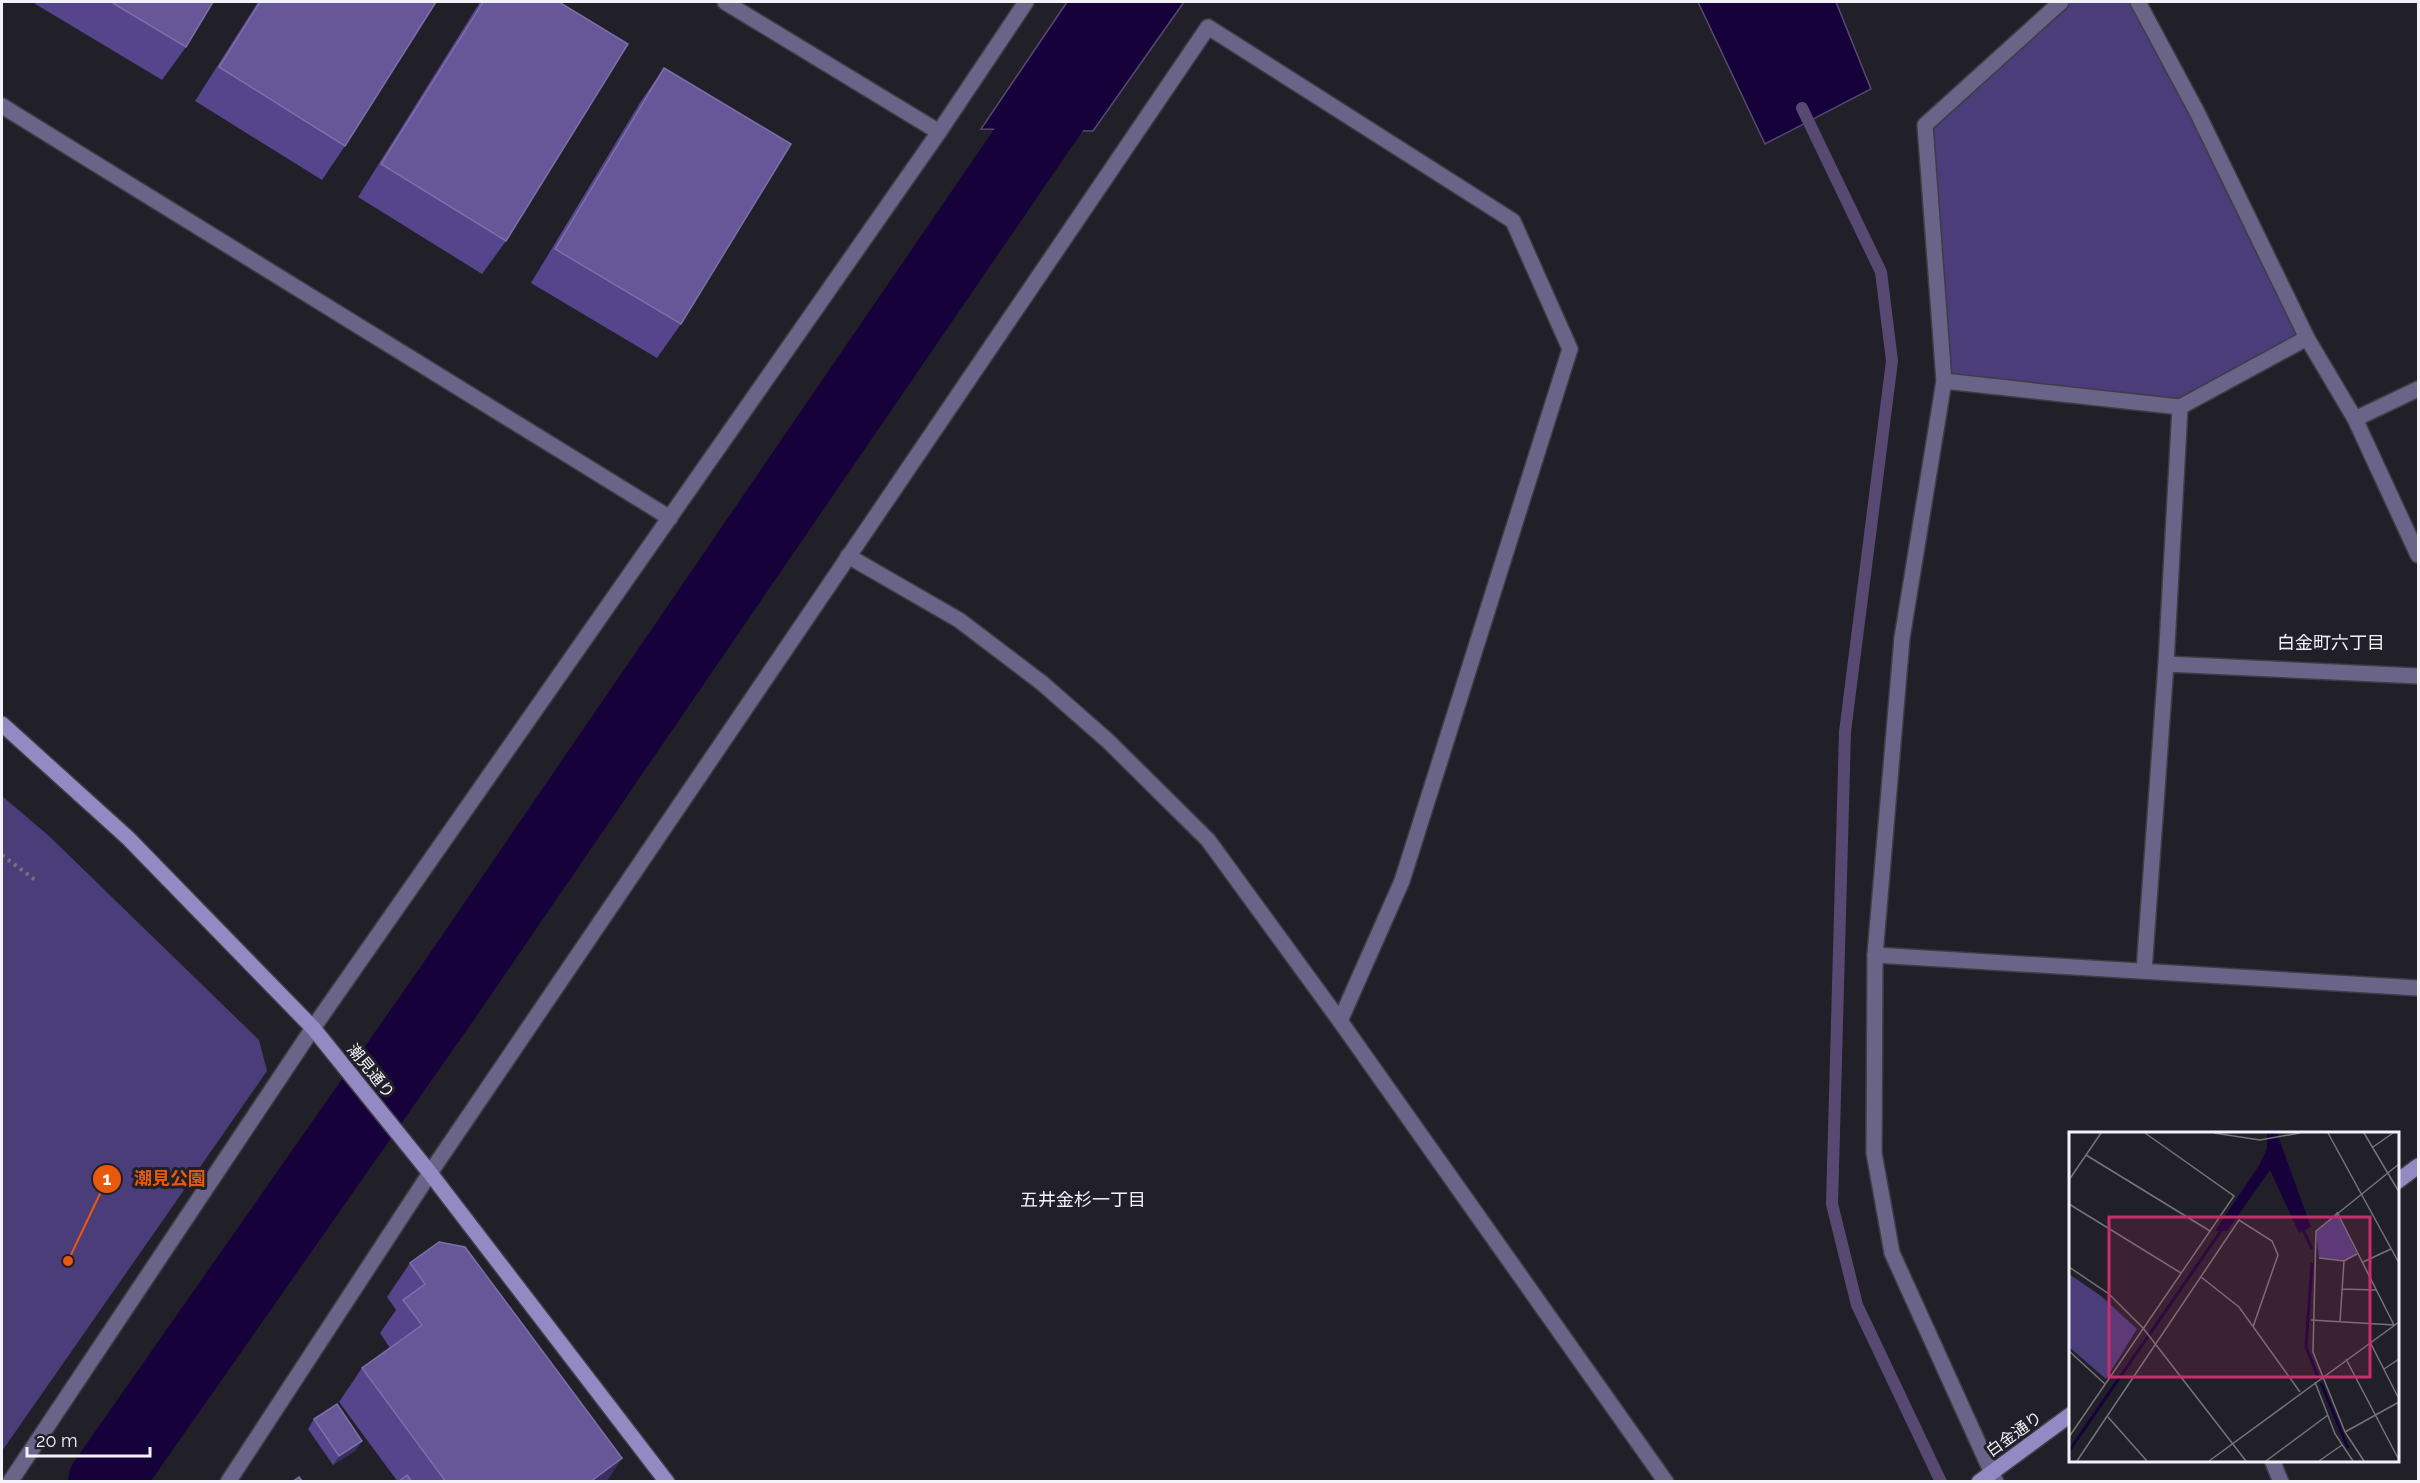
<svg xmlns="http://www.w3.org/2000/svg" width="2420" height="1483" viewBox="0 0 2420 1483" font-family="Raleway,'Noto Sans JP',sans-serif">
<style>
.green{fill:#4a3d79}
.water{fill:#16013a;stroke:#584973;stroke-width:1.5}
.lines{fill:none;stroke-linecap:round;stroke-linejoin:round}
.stream{stroke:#584973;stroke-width:12}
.river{stroke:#16013a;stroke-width:74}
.street-casing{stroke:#3e3d46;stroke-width:18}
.secondary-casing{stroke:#3e3d46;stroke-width:18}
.path{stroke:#727179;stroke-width:4;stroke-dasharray:3 4.5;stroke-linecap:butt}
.street{stroke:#6a6488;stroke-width:15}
.secondary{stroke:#938ac3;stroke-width:15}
.wall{fill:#56448d}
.shaded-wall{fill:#3a2e60}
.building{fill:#675799;stroke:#7d6fa8;stroke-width:1.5}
.labels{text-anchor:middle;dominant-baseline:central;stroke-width:6;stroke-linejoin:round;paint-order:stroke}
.street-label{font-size:16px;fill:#f3f2f9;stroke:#212029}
.neighbourhood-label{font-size:18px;fill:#f3f2f9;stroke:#212029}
.inset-river{fill:none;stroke:#16013a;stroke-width:3}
.inset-road{fill:none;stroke:#75747c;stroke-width:1.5}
.view{fill:#c72e6b;fill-opacity:0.15;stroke:#c72e6b;stroke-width:3}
.inset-edge{fill:none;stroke:#f3f2f9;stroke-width:3}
.leader{fill:none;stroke:#e8590c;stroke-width:2}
.callout-dot{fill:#e8590c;stroke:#212029;stroke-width:2}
.mark-label{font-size:18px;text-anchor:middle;font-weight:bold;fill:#fff}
.callout-label{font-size:18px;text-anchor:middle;font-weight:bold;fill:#e8590c;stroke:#212029;stroke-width:6;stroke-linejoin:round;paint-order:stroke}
</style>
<rect width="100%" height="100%" fill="#212029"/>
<g class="green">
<polygon points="2061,2 2138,2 2307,338 2180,407 1944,381 1925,125"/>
<polygon points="2,796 49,836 259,1040 267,1071 2,1451"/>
</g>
<g class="water">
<polygon points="1067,2 1184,2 1093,131 981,129"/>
<polygon points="1698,2 1836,2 1871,89 1765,144"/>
</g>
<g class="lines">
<polyline class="stream" points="1802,108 1881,272 1892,361 1845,732 1832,1204 1857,1305 1941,1482"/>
<polyline class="river" points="105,1482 444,998 1126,2"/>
<g class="street-casing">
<g id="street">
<polyline points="725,2 939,132"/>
<polyline points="2138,2 2197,112 2307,338 2355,419 2418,555"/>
<polyline points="2,106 670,518"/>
<polyline points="1944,381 2180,407 2307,338"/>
<polyline points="2355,419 2418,389"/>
<polyline points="848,556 959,620 1042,683 1108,741 1208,840 1340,1021 1666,1482"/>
<polyline points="2166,664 2418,676"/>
<polyline points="1875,955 2418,988"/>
<polyline points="2144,971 2166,664 2180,407"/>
<polyline points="2272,1460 2281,1482"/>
<polyline points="10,1482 313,1028 939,132 1026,2"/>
<polyline points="228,1482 430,1173 1208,27 1513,221 1570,349 1402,881 1340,1021"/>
<polyline points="1996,1482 1892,1253 1874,1153 1875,955 1902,638 1944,381 1925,125 2061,2"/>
</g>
</g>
<g class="secondary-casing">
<g id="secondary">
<polyline points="2,724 128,838 313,1028 430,1173 667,1482"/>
<polyline points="2398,1181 2418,1166"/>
<polyline points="1979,1482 2070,1415"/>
</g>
</g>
<polyline class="path" points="2,855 38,882"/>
<use href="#street" class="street"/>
<use href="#secondary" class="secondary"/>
</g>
<g class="wall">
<polygon points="32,2 213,2 186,47 162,80"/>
<polygon points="258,2 436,2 345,146 322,180 195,101"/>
<polygon points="480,2 559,2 506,241 482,274 358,197"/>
<polygon points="664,68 681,324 657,358 531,283 641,101"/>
<polygon points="410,1263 622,1458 606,1482 398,1482 339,1402 362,1368 390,1348 380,1333 396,1310 387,1297"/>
<polygon points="314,1419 356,1450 333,1465 308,1429"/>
</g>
<g class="shaded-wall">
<polygon points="362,1441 356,1450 333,1465 339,1456"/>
<polygon points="622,1458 606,1482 590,1482"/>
</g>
<g class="building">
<polygon points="111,2 213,2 186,47"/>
<polygon points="260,2 436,2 345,146 219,67"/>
<polygon points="483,2 559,2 628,44 506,241 381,164"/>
<polygon points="664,68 791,144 681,324 555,249"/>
<polygon points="439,1242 465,1247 622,1458 590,1482 446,1482 362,1368 422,1325 403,1300 425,1284 410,1263"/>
<polygon points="337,1404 362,1441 339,1456 314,1419"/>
<polygon points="407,1475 412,1482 398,1482"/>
<polygon points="299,1477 303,1482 292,1482"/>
</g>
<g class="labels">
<g class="street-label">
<text transform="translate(371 1071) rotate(51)">潮見通り</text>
<text transform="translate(2014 1434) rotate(-36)">白金通り</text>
</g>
<g class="neighbourhood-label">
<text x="2331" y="642">白金町六丁目</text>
<text x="1083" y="1199">五井金杉一丁目</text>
</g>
</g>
<g transform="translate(2069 1132)">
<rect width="330" height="330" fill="#212029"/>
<path d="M268,80L288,122L275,129L250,126L247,99ZM0,142L32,164L68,197L37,247L0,215Z" fill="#4a3d79"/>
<path d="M198,1H208L242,95L230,101L201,38L158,99H146L191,32L198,17Z" fill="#16013a"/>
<path class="inset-river" d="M234,97L243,117M243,131L237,215L250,247M252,251L279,316M0,319L158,90"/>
<path class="inset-road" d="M145,1L191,8L231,1M259,1L330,131M295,1L330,60M304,15L324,1M17,23L141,99M0,48L32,1M0,72L112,141M268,80L325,193M250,126L275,129L288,122M294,130L322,117M0,135L40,162L74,196L177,329M132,145L170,175L231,260M273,157L307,158M242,188L325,193M271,190L275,129M301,210L330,267M0,219L36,252M277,227L330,328M315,237L330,227M246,250L266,302L284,329M39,285L78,329M276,300L330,270M0,305L165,64L76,1M8,329L170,88L203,109L209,123L184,195M140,329L330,190M197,329L259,283M250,329L273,313M295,329L276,300L244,220L247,99L330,32"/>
<path class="view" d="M40,85H301V245H40Z"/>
<rect width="330" height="330" class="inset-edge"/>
</g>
<path class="leader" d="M68 1261L107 1179"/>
<g class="callout-dot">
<circle cx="68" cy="1261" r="6"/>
<circle cx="107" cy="1179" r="15"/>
</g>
<g class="mark-label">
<text x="107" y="1185">1</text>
</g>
<g class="callout-label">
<text x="170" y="1185">潮見公園</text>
</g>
<rect width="2420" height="1483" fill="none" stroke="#f3f2f9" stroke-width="6"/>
<path d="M27 1447v9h123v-9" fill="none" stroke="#f3f2f9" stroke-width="3"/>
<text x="36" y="1447" font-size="18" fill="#f3f2f9" stroke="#212029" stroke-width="4.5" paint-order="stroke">20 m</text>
</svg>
